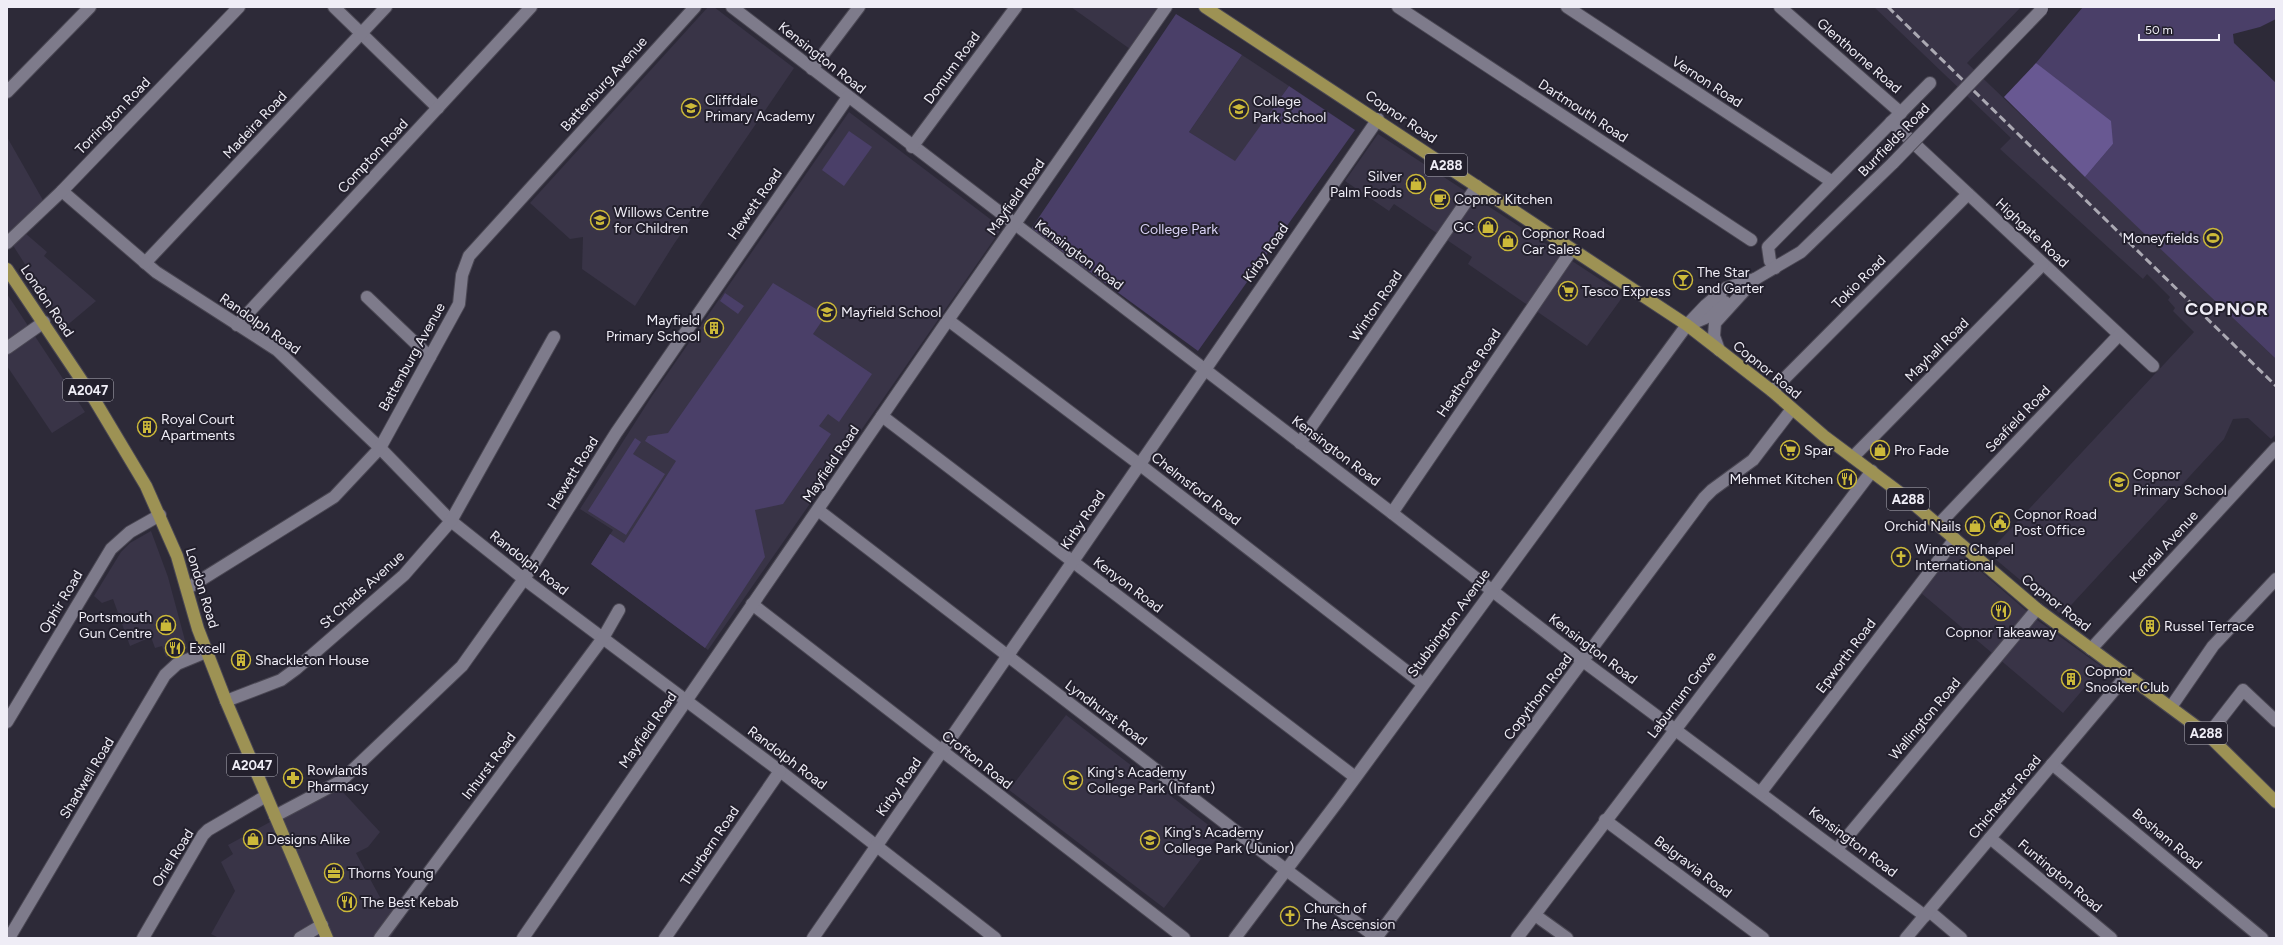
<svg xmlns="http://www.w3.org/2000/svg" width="2283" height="945" viewBox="0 0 2283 945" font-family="Figtree,sans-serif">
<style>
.built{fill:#393447}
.green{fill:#4a3f68}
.forest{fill:#685892}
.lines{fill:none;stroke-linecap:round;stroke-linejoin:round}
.street-casing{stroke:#4a4753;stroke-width:14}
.secondary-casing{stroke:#4a4753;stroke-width:14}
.primary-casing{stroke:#4a4753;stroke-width:14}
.street{stroke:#7e7b8b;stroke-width:12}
.secondary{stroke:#7e7b8b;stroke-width:12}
.primary{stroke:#9d9254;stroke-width:12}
.rail{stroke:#aba9b3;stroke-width:3;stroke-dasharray:8 4;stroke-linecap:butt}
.secondary-bridge-casing{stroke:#4a4753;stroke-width:14;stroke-linecap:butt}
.secondary-bridge{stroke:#7e7b8b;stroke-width:12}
.labels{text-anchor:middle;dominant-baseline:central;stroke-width:4;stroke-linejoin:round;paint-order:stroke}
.shield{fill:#23202d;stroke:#b2b0ba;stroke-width:1}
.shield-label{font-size:13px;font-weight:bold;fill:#efedf6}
.street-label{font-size:14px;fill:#efedf6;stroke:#23202d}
.poi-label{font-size:14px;fill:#efedf6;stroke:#23202d;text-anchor:start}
.park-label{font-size:14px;fill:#dbd4f7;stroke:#23202d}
.district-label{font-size:18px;font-weight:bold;letter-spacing:1px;fill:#efedf6;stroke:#23202d}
</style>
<rect width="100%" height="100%" fill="#2d2a38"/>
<g class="built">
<polygon points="708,7 714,7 794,68 674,244 635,306 582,269 583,237 570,239 530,203"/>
<polygon points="1071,7 1160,7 1130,49"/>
<polygon points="1874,7 2021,7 1967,63 2276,359 2276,434 2271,439 2248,418 2233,419 2224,439 2062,615 1988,553 2194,332 2173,311 2175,308 2168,300 2170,297 2147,274 2143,279 2000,149 2011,138"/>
<polygon points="1242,55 1289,86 1235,162 1189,132"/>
<polygon points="849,112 1002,228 708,650 591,564 613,530 580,509 652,396"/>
<polygon points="1378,134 1624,295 1587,346 1468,264 1472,257 1394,204 1389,211 1345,181"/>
<polygon points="7,137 44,202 18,227 47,252 44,256 96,301 65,327 7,236"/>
<polygon points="7,294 85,412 52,433 7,366"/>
<polygon points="151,531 168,577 187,648 166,657 162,646 155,648 151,637 130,646 113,599 102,603 94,596 121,552 130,543"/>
<polygon points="1955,549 2037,620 2102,667 2063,713 1921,593"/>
<polygon points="1066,715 1220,834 1164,908 1009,790"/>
<polygon points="341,790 380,832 368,847 356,853 382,901 405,916 390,938 219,938 211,934 235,891 221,862 233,854 228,845 292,810"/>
</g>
<g class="green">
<polygon points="2083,7 2276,7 2276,19 2260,27 2233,34 2234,43 2276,83 2276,359 2085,177 2113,144 2036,63"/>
<polygon points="1176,14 1242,55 1189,132 1235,161 1289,86 1355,130 1198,351 1031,229"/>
<polygon points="849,131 872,147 844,186 822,170"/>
<polygon points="773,283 826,315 813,334 872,374 839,422 828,414 819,426 831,434 783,504 755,510 765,557 705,648 591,564 610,534 624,543 676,461 645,441 648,436 668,433"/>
<polygon points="725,293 744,306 738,314 720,301"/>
<polygon points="635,438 641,442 633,454 665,474 626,535 588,511"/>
</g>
<polygon class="forest" points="2036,63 2111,121 2113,144 2085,177 2004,97"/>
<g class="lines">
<g class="street-casing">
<g id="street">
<polyline points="334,7 438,108"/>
<polyline points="732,7 1392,513 1583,661 1925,916"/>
<polyline points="1398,7 1751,240"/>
<polyline points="1567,7 1831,181"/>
<polyline points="1780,7 1901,113"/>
<polyline points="812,69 859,7"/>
<polyline points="7,92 90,7"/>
<polyline points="1891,122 2153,366"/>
<polyline points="912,147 1016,7"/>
<polyline points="62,191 156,272 277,350 380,448 451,521 524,579 780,771 995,938"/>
<polyline points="7,243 62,191 239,7"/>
<polyline points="145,263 386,7"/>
<polyline points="1775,268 1770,261 1768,247 1930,83"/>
<polyline points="367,297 430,357"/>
<polyline points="948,320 1139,464 1423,684"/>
<polyline points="237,325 531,7"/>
<polyline points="7,348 44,322"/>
<polyline points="1772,391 1968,194"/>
<polyline points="882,416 1355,777"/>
<polyline points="1300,443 1477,186"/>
<polyline points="1853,457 2043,264"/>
<polyline points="818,510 1281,866 1377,938"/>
<polyline points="1392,513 1571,251"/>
<polyline points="1939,524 2119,335"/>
<polyline points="188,588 334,497 380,448 459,304 462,275 469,256 695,7"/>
<polyline points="752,604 1184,938"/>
<polyline points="2091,649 2276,448"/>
<polyline points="226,701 281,680 296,669 404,575 451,521 554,337"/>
<polyline points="2171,707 2213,646 2276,579"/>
<polyline points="7,722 111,549 130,532 160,515"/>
<polyline points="2208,735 2243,690 2276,721"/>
<polyline points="2052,764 2262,938"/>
<polyline points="1761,792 1955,539"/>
<polyline points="275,816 341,781 462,666 524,579 616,433 848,97"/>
<polyline points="1605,820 1763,938"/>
<polyline points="1990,838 2111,938"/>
<polyline points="1837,849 2037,609"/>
<polyline points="1929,911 1961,938"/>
<polyline points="1535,915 1567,938"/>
<polyline points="9,938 165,675 177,664 206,652"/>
<polyline points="143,938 203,835 208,830 266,796"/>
<polyline points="300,938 322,925"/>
<polyline points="380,938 603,638 619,610"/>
<polyline points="523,938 948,320 1166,7"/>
<polyline points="665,938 780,771"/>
<polyline points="813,938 1378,119"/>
<polyline points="1376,938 1704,498 1712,490 1753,460 1792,409"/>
<polyline points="1517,938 1872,471"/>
<polyline points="1906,938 2127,675"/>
</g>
</g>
<g class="secondary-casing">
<g id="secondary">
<polyline points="1691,324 1705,318 1725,302"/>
<polyline points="1719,350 1714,336 1715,323 1755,279"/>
<polyline points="1235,938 1339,800 1687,325 1706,305 1726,288 1755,279 1801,252 1893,163"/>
</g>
</g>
<g class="primary-casing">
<g id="primary">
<polyline points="1205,7 1687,325 1772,391 1824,436 1903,495 2037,609 2208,735 2276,802"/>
<polyline points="7,269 94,399 146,486 177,556 198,629 226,701 327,938"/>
</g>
</g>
<use href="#street" class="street"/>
<use href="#secondary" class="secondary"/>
<use href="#primary" class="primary"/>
<polyline class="rail" points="1888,7 2276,386"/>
<g class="secondary-bridge-casing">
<polyline id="secondary-bridge" points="1893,163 2042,9"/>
</g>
<use href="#secondary-bridge" class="secondary-bridge"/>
</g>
<defs>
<g id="school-ring" transform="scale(1)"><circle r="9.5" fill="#23202d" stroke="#ccb939" stroke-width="1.5"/><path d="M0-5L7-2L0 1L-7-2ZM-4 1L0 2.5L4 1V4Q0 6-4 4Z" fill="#ccb939"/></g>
<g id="shop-ring" transform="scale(1)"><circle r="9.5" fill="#23202d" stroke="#ccb939" stroke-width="1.5"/><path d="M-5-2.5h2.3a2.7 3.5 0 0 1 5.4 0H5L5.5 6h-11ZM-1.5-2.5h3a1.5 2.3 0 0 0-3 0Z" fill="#ccb939"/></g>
<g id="cafe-ring" transform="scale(1)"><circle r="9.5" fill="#23202d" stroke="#ccb939" stroke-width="1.5"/><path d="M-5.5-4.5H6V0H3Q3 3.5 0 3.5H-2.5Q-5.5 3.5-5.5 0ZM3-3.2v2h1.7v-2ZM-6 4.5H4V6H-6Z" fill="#ccb939"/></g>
<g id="stadium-ring" transform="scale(1)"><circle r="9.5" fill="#23202d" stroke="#ccb939" stroke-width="1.5"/><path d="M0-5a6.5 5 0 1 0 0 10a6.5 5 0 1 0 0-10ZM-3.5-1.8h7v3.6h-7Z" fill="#ccb939"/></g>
<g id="bar-ring" transform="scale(1)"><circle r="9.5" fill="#23202d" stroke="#ccb939" stroke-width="1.5"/><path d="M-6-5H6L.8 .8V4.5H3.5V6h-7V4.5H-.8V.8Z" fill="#ccb939"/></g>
<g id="supermarket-ring" transform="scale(1)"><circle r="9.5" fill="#23202d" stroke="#ccb939" stroke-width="1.5"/><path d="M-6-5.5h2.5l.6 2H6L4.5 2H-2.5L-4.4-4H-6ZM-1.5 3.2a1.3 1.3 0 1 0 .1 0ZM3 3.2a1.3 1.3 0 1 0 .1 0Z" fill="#ccb939"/></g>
<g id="building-ring" transform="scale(1)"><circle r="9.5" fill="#23202d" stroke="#ccb939" stroke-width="1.5"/><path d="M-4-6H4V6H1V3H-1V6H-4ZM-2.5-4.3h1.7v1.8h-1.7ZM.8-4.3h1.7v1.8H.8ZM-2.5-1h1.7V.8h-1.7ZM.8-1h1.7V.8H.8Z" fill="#ccb939"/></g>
<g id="restaurant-ring" transform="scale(1)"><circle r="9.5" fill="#23202d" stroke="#ccb939" stroke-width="1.5"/><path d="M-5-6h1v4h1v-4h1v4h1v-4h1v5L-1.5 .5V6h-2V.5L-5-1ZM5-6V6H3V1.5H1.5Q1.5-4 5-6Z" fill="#ccb939"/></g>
<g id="civic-ring" transform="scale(1)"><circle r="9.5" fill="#23202d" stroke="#ccb939" stroke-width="1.5"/><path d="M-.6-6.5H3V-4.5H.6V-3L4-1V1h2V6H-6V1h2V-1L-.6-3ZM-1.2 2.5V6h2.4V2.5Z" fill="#ccb939"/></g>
<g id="church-ring" transform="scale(1)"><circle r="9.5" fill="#23202d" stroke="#ccb939" stroke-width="1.5"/><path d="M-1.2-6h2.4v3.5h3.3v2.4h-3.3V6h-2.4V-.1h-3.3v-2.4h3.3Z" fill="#ccb939"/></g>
<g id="pharmacy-ring" transform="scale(1)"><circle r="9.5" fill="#23202d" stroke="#ccb939" stroke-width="1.5"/><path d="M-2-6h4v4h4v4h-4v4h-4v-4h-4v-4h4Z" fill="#ccb939"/></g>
<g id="office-ring" transform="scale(1)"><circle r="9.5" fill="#23202d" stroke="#ccb939" stroke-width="1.5"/><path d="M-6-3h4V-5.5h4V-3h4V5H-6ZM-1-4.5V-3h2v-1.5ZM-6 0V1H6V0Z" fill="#ccb939"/></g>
</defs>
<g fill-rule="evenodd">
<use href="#school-ring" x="691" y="108"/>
<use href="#school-ring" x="1239" y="109"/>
<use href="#shop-ring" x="1416" y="184"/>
<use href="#cafe-ring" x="1440" y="199"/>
<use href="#school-ring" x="600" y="220"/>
<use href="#shop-ring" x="1488" y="227"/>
<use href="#stadium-ring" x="2213" y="238"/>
<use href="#shop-ring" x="1508" y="241"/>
<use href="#bar-ring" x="1683" y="280"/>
<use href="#supermarket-ring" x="1568" y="291"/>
<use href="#school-ring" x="827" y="312"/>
<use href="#building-ring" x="714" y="328"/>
<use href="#building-ring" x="147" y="427"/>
<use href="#supermarket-ring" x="1790" y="450"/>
<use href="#shop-ring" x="1880" y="450"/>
<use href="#restaurant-ring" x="1847" y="479"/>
<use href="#school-ring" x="2119" y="482"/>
<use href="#civic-ring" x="2000" y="522"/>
<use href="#shop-ring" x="1975" y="526"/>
<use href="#church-ring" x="1901" y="557"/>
<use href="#restaurant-ring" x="2001" y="611"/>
<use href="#shop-ring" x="166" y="625"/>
<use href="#building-ring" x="2150" y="626"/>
<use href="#restaurant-ring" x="175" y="648"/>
<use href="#building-ring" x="241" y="660"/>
<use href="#building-ring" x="2071" y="679"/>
<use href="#pharmacy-ring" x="293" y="778"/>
<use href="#school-ring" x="1073" y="780"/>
<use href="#shop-ring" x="253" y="839"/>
<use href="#school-ring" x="1150" y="840"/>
<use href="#office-ring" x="334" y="873"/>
<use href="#restaurant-ring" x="347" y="902"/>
<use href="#church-ring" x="1290" y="916"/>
</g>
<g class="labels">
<g class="shield">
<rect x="1425" y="154" width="42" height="22" rx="3"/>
<rect x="63" y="379" width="50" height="22" rx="3"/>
<rect x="1887" y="488" width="42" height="22" rx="3"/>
<rect x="2185" y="722" width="42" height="22" rx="3"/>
<rect x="227" y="754" width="50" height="22" rx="3"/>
</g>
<g class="shield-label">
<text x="1446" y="165">A288</text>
<text x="88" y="390">A2047</text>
<text x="1908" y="499">A288</text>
<text x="2206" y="733">A288</text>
<text x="252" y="765">A2047</text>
</g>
<g class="street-label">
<text transform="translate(1859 56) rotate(41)">Glenthorne Road</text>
<text transform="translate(822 58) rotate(38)">Kensington Road</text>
<text transform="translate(952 68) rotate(-54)">Domum Road</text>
<text transform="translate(1707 82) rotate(33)">Vernon Road</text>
<text transform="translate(604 84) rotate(-48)">Battenburg Avenue</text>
<text transform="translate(1583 111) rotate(33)">Dartmouth Road</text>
<text transform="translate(113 116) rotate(-46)">Torrington Road</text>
<text transform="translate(1401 117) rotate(34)">Copnor Road</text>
<text transform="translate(255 125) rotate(-47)">Madeira Road</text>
<text transform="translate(1894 140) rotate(-46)">Burrfields Road</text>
<text transform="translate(373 156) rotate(-47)">Compton Road</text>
<text transform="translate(1016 197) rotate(-55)">Mayfield Road</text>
<text transform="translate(755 204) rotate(-55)">Hewett Road</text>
<text transform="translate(2032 233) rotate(43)">Highgate Road</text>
<text transform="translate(1266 253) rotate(-55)">Kirby Road</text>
<text transform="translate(1079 255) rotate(37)">Kensington Road</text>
<text transform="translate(1859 282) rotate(-45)">Tokio Road</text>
<text transform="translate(47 301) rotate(56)">London Road</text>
<text transform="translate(1376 306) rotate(-56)">Winton Road</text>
<text transform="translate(260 324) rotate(35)">Randolph Road</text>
<text transform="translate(1937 350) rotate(-45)">Mayhall Road</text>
<text transform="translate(412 357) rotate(-61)">Battenburg Avenue</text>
<text transform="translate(1767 370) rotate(39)">Copnor Road</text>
<text transform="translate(1469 373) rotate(-56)">Heathcote Road</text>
<text transform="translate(2018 419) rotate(-46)">Seafield Road</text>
<text transform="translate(1336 451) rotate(37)">Kensington Road</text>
<text transform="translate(831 464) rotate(-56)">Mayfield Road</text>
<text transform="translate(573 473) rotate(-58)">Hewett Road</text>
<text transform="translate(1196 489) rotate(38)">Chelmsford Road</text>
<text transform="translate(1083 520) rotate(-56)">Kirby Road</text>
<text transform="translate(2164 547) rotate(-47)">Kendal Avenue</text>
<text transform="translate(529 563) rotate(38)">Randolph Road</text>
<text transform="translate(1128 585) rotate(37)">Kenyon Road</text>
<text transform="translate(202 588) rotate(73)">London Road</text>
<text transform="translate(362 590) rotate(-42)">St Chads Avenue</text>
<text transform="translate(61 602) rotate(-59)">Ophir Road</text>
<text transform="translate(2056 603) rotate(38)">Copnor Road</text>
<text transform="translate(1449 623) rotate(-54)">Stubbington Avenue</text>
<text transform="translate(1593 649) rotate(37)">Kensington Road</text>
<text transform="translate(1846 656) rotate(-53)">Epworth Road</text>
<text transform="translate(1682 695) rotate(-53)">Laburnum Grove</text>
<text transform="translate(1538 697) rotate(-53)">Copythorn Road</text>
<text transform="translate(1106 713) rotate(37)">Lyndhurst Road</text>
<text transform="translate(1925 719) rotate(-50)">Wallington Road</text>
<text transform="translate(648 730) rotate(-55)">Mayfield Road</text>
<text transform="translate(787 758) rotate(37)">Randolph Road</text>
<text transform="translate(977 760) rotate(38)">Crofton Road</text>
<text transform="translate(489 766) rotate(-53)">Inhurst Road</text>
<text transform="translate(87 778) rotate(-59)">Shadwell Road</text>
<text transform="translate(899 787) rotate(-55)">Kirby Road</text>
<text transform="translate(2005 797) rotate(-50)">Chichester Road</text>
<text transform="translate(2167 839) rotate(40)">Bosham Road</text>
<text transform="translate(1853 842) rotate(37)">Kensington Road</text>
<text transform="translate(710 846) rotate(-56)">Thurbern Road</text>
<text transform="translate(173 858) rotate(-58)">Oriel Road</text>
<text transform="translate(1693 867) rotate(37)">Belgravia Road</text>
<text transform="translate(2060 876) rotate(40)">Funtington Road</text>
</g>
<g class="poi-label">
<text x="705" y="100">Cliffdale<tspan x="705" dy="16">Primary Academy</tspan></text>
<text x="1253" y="101">College<tspan x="1253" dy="16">Park School</tspan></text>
<text x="1402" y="176" text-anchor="end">Silver<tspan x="1402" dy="16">Palm Foods</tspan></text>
<text x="1454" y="199">Copnor Kitchen</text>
<text x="614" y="212">Willows Centre<tspan x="614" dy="16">for Children</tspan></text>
<text x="1474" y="227" text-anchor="end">GC</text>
<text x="1522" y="233">Copnor Road<tspan x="1522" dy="16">Car Sales</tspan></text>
<text x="2199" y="238" text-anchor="end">Moneyfields</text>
<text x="1697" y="272">The Star<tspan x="1697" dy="16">and Garter</tspan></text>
<text x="1582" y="291">Tesco Express</text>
<text x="841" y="312">Mayfield School</text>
<text x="700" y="320" text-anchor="end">Mayfield<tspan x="700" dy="16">Primary School</tspan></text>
<text x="161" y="419">Royal Court<tspan x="161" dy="16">Apartments</tspan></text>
<text x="1804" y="450">Spar</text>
<text x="1894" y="450">Pro Fade</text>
<text x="2133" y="474">Copnor<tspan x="2133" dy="16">Primary School</tspan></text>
<text x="1833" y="479" text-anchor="end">Mehmet Kitchen</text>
<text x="2014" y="514">Copnor Road<tspan x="2014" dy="16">Post Office</tspan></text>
<text x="1961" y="526" text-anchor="end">Orchid Nails</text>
<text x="1915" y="549">Winners Chapel<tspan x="1915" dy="16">International</tspan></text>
<text x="152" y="617" text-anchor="end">Portsmouth<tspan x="152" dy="16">Gun Centre</tspan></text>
<text x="2164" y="626">Russel Terrace</text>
<text x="2001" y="632" text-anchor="middle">Copnor Takeaway</text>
<text x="189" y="648">Excell</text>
<text x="255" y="660">Shackleton House</text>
<text x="2085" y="671">Copnor<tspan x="2085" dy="16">Snooker Club</tspan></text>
<text x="307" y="770">Rowlands<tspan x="307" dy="16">Pharmacy</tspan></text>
<text x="1087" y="772">King's Academy<tspan x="1087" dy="16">College Park (Infant)</tspan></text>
<text x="1164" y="832">King's Academy<tspan x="1164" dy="16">College Park (Junior)</tspan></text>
<text x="267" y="839">Designs Alike</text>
<text x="348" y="873">Thorns Young</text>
<text x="361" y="902">The Best Kebab</text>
<text x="1304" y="908">Church of<tspan x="1304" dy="16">The Ascension</tspan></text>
</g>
<g class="park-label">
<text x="1179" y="229">College Park</text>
</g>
<g class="district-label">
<text x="2227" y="309">COPNOR</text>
</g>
</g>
<rect width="2283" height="945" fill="none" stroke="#efedf6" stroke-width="16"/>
<path d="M2139 34v6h80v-6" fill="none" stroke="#efedf6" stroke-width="2"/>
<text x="2145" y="34" font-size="12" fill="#efedf6" stroke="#23202d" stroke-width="3" paint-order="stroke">50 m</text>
</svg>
